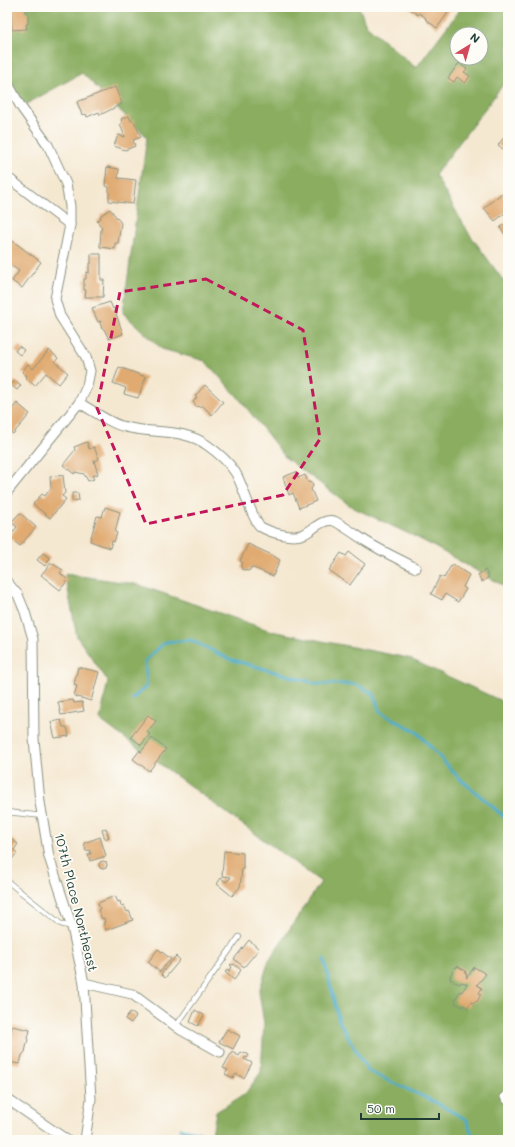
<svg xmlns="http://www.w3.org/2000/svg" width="515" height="1147" viewBox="0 0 515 1147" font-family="Mali,sans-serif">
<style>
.forest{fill:#8aad61;stroke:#54754a;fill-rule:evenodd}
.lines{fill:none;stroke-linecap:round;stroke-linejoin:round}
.stream{stroke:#4bacca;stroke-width:3}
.building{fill:#e0aa71}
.service-casing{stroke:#8a9282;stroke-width:6}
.minor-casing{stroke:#8a9282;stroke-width:11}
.service{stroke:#fff;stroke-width:4.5}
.minor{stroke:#fff;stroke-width:9}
.marked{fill:none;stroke:#c2185b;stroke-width:3;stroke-dasharray:8 5;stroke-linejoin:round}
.labels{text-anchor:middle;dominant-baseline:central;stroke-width:3.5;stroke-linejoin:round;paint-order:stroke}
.street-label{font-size:13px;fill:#1f3d34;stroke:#fdfcf7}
</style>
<rect width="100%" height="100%" fill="#fdfcf7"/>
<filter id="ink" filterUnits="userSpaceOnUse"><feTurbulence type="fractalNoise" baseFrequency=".025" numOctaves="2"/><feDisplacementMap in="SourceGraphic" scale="8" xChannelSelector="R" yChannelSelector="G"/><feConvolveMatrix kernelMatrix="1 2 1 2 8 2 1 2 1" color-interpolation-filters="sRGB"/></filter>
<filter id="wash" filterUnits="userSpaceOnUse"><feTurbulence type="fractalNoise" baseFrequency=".012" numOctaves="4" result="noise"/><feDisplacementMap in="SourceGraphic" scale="16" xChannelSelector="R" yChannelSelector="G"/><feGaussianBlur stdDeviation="0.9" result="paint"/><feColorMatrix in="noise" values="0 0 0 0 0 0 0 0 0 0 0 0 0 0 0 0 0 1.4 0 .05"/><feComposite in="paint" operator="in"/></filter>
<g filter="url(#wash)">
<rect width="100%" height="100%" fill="#f5e8d1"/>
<g class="forest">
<path d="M7,7H359L366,25L416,68L462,7H508V78L435,175L468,232L508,287V591L504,586L422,540L352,507L286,458L238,397L205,361L162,349L123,313L147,137L82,73L21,107L7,82ZM457,34H481V58H457Z"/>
<polygon points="65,574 136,584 271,631 408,658 508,704 508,1140 211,1140 216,1112 245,1094 261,1072 264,1023 259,992 269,960 321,882 100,720 108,681 77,637"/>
</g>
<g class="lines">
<g class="stream">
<polyline points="132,699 147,686 145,661 165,642 191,640 229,659 318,684 355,684 374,694 380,712 417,732 458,777 508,820"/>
<polyline points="324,959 339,1021 368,1071 437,1103 467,1120 474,1140"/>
<polyline points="181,1129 240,1140"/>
</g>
</g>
<g id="blocks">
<g class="building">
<polygon points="11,7 25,7 25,12 28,12 28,24 26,24 27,29 12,30 11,14 12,14"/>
<polygon points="408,7 430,7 433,9 435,7 446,7 450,10 437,28 425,19 426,18 419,13 418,15"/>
<polygon points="459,63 467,69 464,72 470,76 465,83 457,77 454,82 448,78"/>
<polygon points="115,87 122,104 100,115 99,112 87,117 86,114 82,115 77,102"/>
<polygon points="129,116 131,121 134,121 141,137 133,140 135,146 125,150 114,146 118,135 125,137 120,124 122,123 121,119"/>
<polygon points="508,132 508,153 498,145"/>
<polygon points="107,167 119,169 118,178 136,180 133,204 109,201 109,187 105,186"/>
<polygon points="502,193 508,200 508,211 495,221 484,208"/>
<polygon points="110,209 121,223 118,243 115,243 115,249 100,247 101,229 102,228 97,221 101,218 100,216"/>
<polygon points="508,221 508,238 500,228"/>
<polygon points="10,239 41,262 22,288 12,281 19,271 7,263 7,244"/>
<polygon points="91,254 101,254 101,280 104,280 103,297 85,297 86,290 84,290 84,279 86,279 86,272 89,273 89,264 91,264"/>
<polygon points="110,302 113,309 114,308 123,334 109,339 104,329 102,329 100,323 101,321 98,322 92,308"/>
<polygon points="19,346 24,350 20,355 15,351"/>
<polygon points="49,350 58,358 55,362 68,373 59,384 46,373 35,386 26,378 27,376 22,372 28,364 33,369"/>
<polygon points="119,367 146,377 138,398 124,394 126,388 113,383"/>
<polygon points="15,381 21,385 17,390 11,385"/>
<polygon points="205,385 223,402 212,415 202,405 200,408 198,406 197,407 193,402 197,397 195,396"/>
<polygon points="17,403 30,414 13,434 7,429 7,415"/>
<polygon points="87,442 89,449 94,447 99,459 94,461 98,474 92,476 94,479 88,481 84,474 75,472 74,474 63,465 75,450 74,447"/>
<polygon points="296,472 298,478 305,475 308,482 312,483 313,486 311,489 316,501 299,508 293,493 289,495 283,477"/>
<polygon points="63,475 65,493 62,496 66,499 50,518 33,504 42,494 45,496 51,488 50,477"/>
<polygon points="72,493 78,493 79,500 72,501"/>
<polygon points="105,507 120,512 115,532 117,533 114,542 112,541 110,548 90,541 97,516 102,517"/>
<polygon points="20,513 36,527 20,546 9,537 17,527 11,522"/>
<polygon points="248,544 272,555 280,560 273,576 251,567 250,570 247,571 242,569 241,566 243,563 240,561"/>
<polygon points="349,552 365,564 350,585 329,570 341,553 346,556"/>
<polygon points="43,553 50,558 45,566 37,560"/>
<polygon points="51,563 63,570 60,573 68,580 60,590 41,575"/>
<polygon points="452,564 469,575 463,587 466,589 458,602 445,594 442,600 431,594 440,576 444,578"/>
<polygon points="485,570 489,577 482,582 478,575"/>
<polygon points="78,667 99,672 91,701 74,696 77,686 74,685"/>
<polygon points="73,700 74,703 82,702 84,711 61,715 58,702"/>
<polygon points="148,715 156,721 147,732 150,734 141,745 131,737"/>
<polygon points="61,720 63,727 67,727 69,736 55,738 51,722"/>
<polygon points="152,738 166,749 149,771 133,759 140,750 141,752"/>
<polygon points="106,828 109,837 105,839 102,830"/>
<polygon points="7,836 18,844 14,850 17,853 7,865"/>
<polygon points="100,837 106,856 90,861 88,854 91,854 90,850 86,851 84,843"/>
<polygon points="224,851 243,853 243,869 242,869 240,887 232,896 217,884 221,878 226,882 229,879 230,879 231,877 222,876"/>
<circle cx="103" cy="865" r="4"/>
<polygon points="115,896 118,902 120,901 121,906 124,905 127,912 129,911 133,920 106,930 103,923 105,922 104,918 102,919 98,910 100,909 98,903"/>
<polygon points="249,940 259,949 244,967 234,959"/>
<polygon points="158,949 171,959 160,972 148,962"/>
<polygon points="176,956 180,960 165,978 161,974"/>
<polygon points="231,964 233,965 234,964 241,970 234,980 225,972 227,970 229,971 232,967 230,965"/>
<polygon points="457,966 466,971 465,973 467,974 466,977 467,978 474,967 486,974 477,985 482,988 479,993 481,994 477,1002 475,1001 473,1003 471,1002 468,1008 464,1005 463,1007 455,1003 456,1001 455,1000 460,991 462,992 467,984 462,982 459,984 450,979 451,976 450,976 455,967 456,968"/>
<polygon points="195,1010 204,1015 198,1026 190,1022"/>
<polygon points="130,1012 136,1016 131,1023 125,1019"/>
<polygon points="12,1026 30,1030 25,1052 22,1055 20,1064 7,1062 7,1048"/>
<polygon points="227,1029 240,1036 233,1049 219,1042"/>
<polygon points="232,1052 239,1056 241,1052 244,1054 244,1052 249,1055 247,1058 245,1057 244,1059 252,1063 244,1078 236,1074 233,1078 225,1074 228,1070 223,1068"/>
</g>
</g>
</g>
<g filter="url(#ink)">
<use href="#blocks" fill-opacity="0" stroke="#8a9282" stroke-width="1"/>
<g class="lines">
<g class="service-casing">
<g id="service">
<polyline points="7,812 43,816"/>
<polyline points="7,881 61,924 72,927"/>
<polyline points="176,1026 239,937"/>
</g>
</g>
<g class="minor-casing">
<g id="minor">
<polyline points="7,82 21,107 48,145 66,184 70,206 70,225 55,299 60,316 86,357 90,371 87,386 79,403 7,492"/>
<polyline points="7,177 70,225"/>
<path d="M79,403C91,409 109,423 122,426C150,435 182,427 207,445C217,452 228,461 235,472C243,484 252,521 261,527C271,533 293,539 304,534C313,530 323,518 334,521C341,524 359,537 367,542C383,552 399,559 416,568"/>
<polyline points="7,582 18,595 25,612 33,639 34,739 40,802 49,857 72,927 84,983 91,1099 85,1140"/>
<polyline points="84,983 132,994 181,1030 220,1052"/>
<polyline points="505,1097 508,1100"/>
<polyline points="7,1099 67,1140"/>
</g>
</g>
<use href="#service" class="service"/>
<use href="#minor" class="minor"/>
</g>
</g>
<path class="marked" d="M206,279L303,330L320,439L283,495L146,524L97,408L120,292Z"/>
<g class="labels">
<g class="street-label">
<text transform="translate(77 902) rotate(76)">107th Place Northeast</text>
</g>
</g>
<rect width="515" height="1147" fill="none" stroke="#fdfcf7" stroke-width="24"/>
<g transform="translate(469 46) rotate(37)"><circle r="19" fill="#fdfcf7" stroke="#a4b0a9"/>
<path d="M0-3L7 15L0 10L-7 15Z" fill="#d1495b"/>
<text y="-6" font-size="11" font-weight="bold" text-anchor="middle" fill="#1f3d34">N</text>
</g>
<path d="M361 1113v6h78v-6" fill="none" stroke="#1f3d34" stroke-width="2"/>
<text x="367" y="1113" font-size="12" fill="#1f3d34" stroke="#fdfcf7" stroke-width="3" paint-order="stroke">50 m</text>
</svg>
